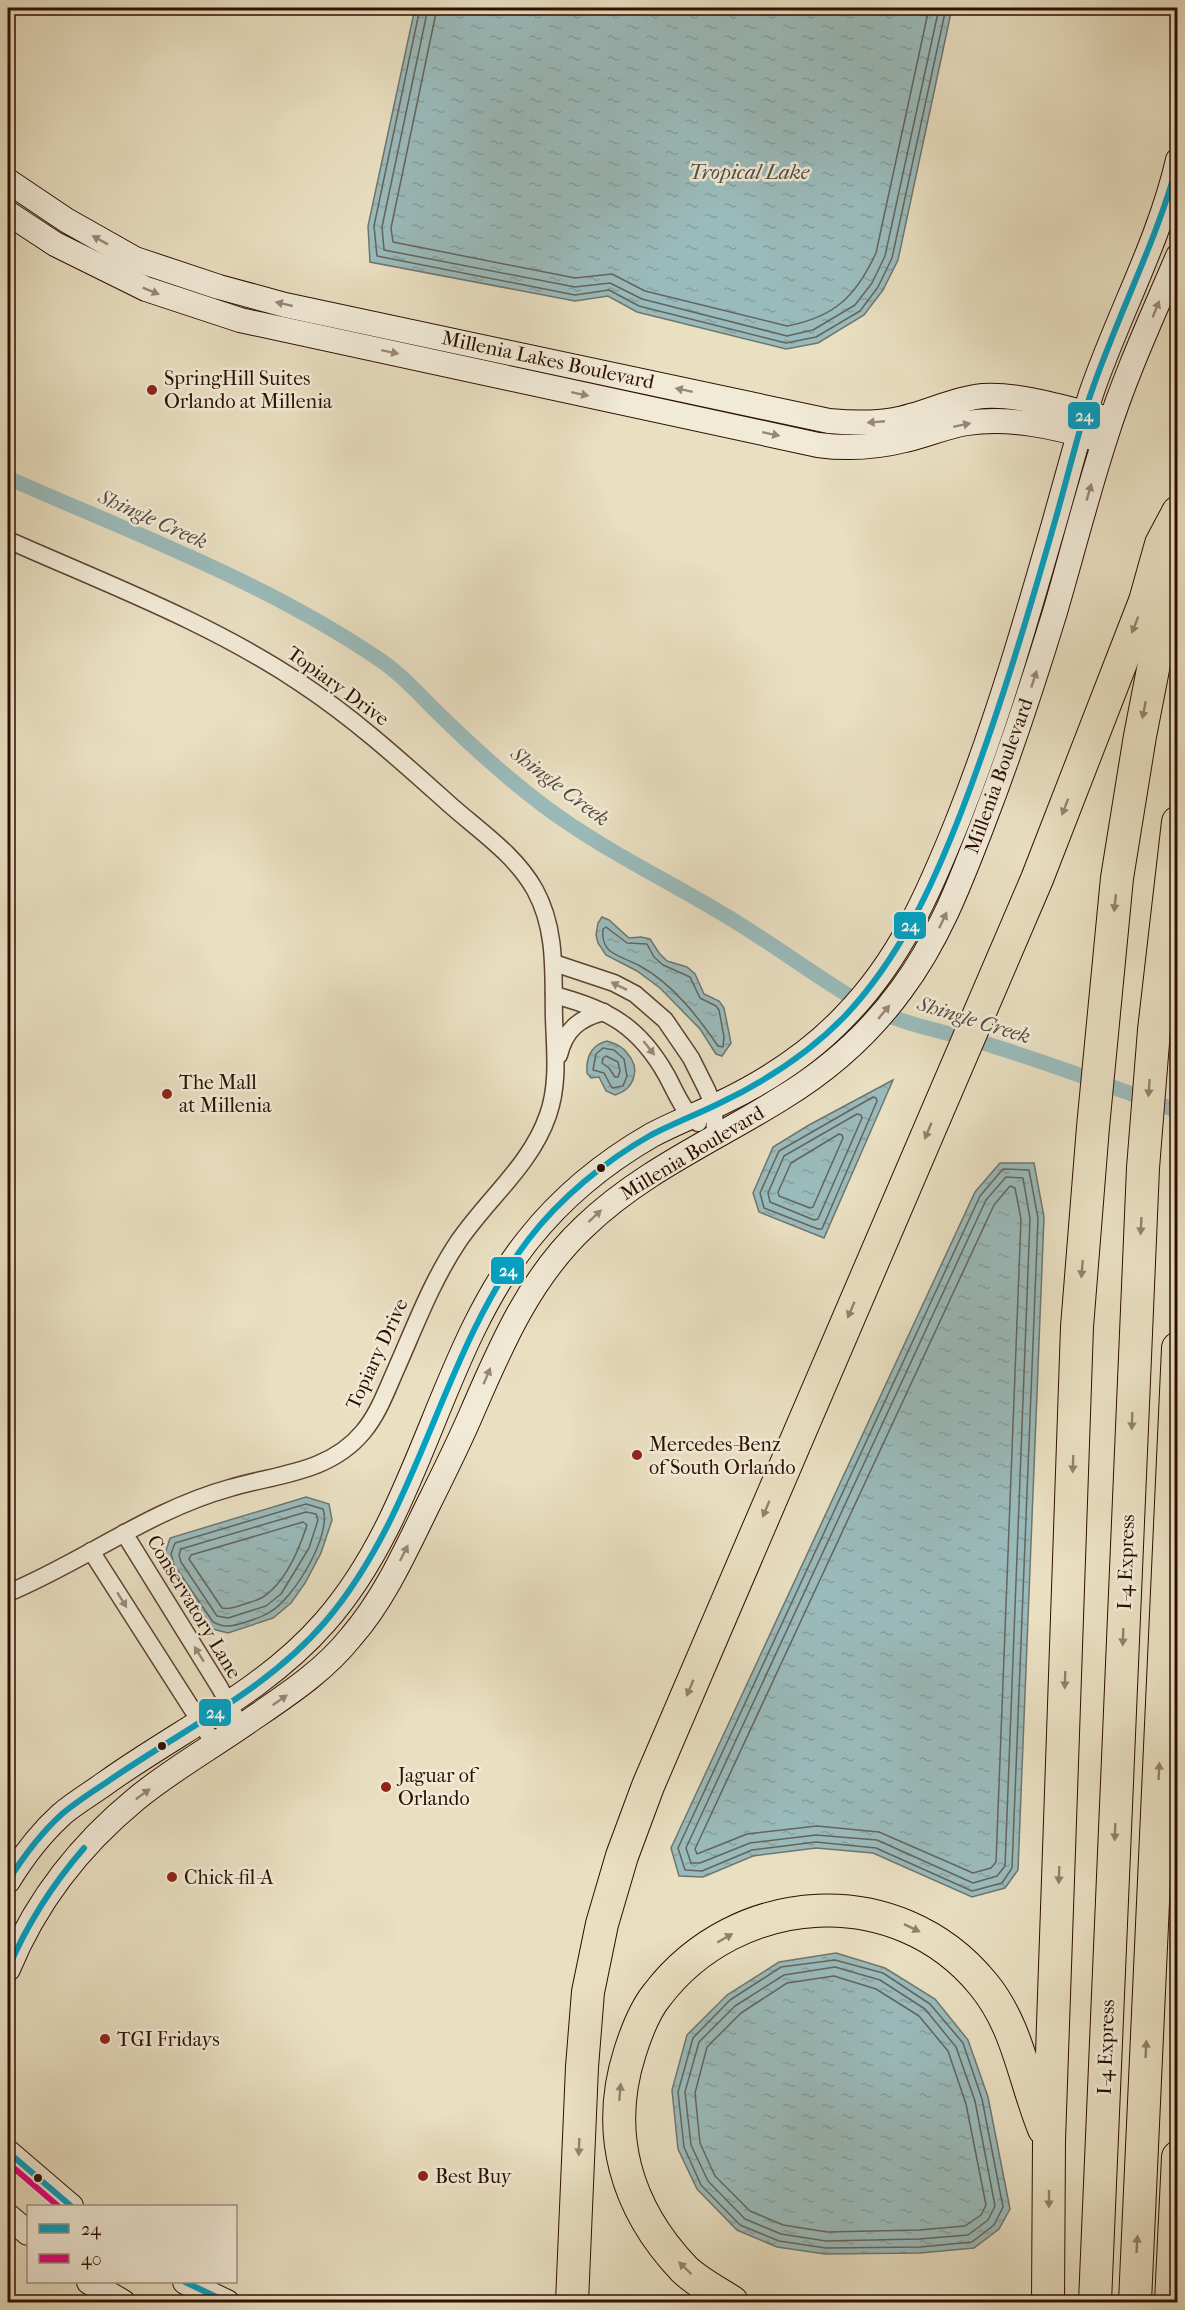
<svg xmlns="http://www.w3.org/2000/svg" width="1185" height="2310" viewBox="0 0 1185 2310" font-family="'IM FELL French Canon',serif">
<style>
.water{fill:url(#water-ripples);stroke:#6e7670;stroke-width:1.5}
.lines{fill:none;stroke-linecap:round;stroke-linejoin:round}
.shore{stroke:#64645e;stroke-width:1.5}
.canal{stroke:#9abbbb;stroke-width:15}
.street-casing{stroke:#5c4230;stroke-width:19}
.secondary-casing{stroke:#2d0e00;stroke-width:26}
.highway-casing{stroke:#2d0e00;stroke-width:34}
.street{stroke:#f1ead7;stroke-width:16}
.secondary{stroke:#f1ead7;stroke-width:24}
.highway{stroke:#e9dfc1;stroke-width:32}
.bus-1-casing{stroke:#f1ead7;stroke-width:10}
.bus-2-casing{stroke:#f1ead7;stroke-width:10}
.bus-1{stroke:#02a1c4;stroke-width:6}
.bus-2{stroke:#e5007d;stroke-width:6}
.oneway{fill:#998776}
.oneway2{fill:#94816a}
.poi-dot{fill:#8f2418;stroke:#f1ead7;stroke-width:2}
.bus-dot{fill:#2d0e00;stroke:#f1ead7;stroke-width:2}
.labels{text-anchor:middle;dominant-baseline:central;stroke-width:5;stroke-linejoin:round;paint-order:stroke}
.street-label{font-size:20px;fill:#2d0e00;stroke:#f1ead7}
.poi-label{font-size:20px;fill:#2d0e00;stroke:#f1ead7;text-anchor:start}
.water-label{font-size:21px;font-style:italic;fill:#534b41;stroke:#f1ead7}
.line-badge{stroke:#f1ead7;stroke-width:2}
.badge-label{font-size:16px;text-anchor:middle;font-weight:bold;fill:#fff}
</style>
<defs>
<pattern id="water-ripples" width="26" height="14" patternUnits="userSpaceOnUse" patternTransform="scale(1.5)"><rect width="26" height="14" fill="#9abbbb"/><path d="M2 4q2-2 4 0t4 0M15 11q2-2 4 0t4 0" fill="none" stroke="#85a09f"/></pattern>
</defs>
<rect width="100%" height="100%" fill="#e9dfc1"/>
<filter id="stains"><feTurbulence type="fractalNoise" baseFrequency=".00333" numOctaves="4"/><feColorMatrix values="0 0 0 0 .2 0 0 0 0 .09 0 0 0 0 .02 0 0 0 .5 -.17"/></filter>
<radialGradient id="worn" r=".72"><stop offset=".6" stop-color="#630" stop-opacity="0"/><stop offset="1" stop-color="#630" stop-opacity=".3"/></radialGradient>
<g class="water">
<polygon points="415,8 952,8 898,260 883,290 864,315 818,343 786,349 637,312 608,296 575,301 370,262 368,226"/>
<polygon points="602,917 609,920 629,938 641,937 650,939 659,953 667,961 687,967 695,974 704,994 719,1001 724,1008 731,1043 722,1056 716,1054 700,1029 660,988 637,971 606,955 598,943 596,935 598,923"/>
<path d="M607,1041C614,1043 623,1047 627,1053C641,1068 635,1089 615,1095L606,1091L599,1077L591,1078L587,1073C586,1058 591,1045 607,1041Z"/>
<polygon points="893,1080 824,1238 759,1212 753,1193 773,1147 809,1125"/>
<polygon points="1000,1163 1034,1163 1044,1217 1018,1870 1005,1888 972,1897 873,1853 816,1848 753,1856 703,1877 679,1876 671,1848 975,1192"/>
<polygon points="306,1497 329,1504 332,1520 321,1553 305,1583 291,1603 273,1618 228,1633 209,1628 168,1567 165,1554 170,1538"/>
<polygon points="836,1953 885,1968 935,1999 968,2040 988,2097 1010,2209 999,2229 974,2248 920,2253 825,2254 777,2247 737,2230 697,2189 678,2149 672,2090 687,2035 727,1995 779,1962"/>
</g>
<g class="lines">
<g class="shore">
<polyline points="420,8 374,226 377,256 575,295 609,290 639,306 786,343 816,337 860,311 878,287 892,258 946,8"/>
<polyline points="428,8 382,227 384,250 575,287 610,283 642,299 787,336 813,330 855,305 872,283 885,256 939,8"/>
<path d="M437,8L391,228L393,242L575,278L612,274L645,291L787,326C835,317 856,296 876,253L929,8"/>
<path d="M606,927L627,943L647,944L654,957L663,965L690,977L700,998L716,1006L719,1010L724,1037L723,1047L718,1046C698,1017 673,984 640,966C631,961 618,957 610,951C604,946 602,937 603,929Z"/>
<polygon points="603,1048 614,1050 624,1059 627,1076 623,1086 612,1088 604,1073 593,1070 596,1054"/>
<polygon points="606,1056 618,1062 620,1071 618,1077 615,1077 609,1068 602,1063 603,1058"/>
<polygon points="873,1097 876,1098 877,1101 822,1229 818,1229 764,1208 760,1193 779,1151"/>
<polygon points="857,1114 861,1115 862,1118 818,1219 814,1220 770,1202 768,1193 784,1156"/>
<polygon points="839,1134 842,1135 843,1138 813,1207 810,1208 779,1196 778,1192 791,1163"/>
<polygon points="1003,1169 1029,1170 1038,1218 1012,1868 1002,1883 972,1891 876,1848 816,1842 752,1850 702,1871 685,1870 678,1848 980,1196"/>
<polygon points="1006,1177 1023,1178 1030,1219 1005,1866 997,1876 973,1883 877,1840 816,1835 750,1843 700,1863 691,1863 686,1848 986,1200"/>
<polygon points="1010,1186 1015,1188 1021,1219 996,1862 991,1868 973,1873 879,1832 817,1826 747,1834 697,1854 695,1849 994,1205"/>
<path d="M306,1504L323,1509C332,1535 294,1598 270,1612C263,1617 234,1627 226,1626C222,1626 217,1624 213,1622L174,1565L171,1554L175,1543Z"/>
<polygon points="306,1512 316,1514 318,1520 309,1548 281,1594 266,1606 228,1618 217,1616 181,1562 179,1555 181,1549"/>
<path d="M303,1522L307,1525C299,1550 286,1582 263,1597C258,1600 251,1602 245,1604C238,1606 230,1610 222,1608L189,1559L191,1555Z"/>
<polygon points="835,1960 883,1973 930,2004 963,2043 982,2099 1003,2207 994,2225 972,2242 920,2247 826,2248 779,2241 740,2225 701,2185 684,2147 678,2092 693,2038 730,2000 781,1967"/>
<polygon points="835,1967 880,1980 925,2009 956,2047 975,2101 995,2206 988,2220 968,2235 919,2239 826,2241 781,2234 745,2219 708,2181 691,2145 685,2092 699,2042 735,2006 784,1975"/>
<polygon points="834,1976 876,1989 919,2016 948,2051 966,2104 986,2205 981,2215 965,2226 919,2230 827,2232 783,2225 750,2211 715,2176 700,2143 695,2093 707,2047 741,2013 787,1983"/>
</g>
<path class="canal" d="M8,478C135,534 268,583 383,662C406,678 422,698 442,717C474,748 508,779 544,806C600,848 663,878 723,914C769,941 812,974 859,1002C901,1026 947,1031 993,1046C1055,1065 1116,1088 1178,1111"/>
<g class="street-casing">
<g id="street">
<path d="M8,540C107,584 211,623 302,684C355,719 401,761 448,803C478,830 515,854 535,890C557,930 553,974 554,1018C555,1050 559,1084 548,1115C531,1165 487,1199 458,1242C432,1281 416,1324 397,1367C387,1389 379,1413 363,1432C329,1473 277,1474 230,1488C150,1510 83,1562 8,1593"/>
<polyline points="554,963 614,983 635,994 665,1020 691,1058 707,1090 714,1107 715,1136"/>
<path d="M554,995C608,1009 639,1026 667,1076C676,1093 683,1111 698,1123"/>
<path d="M559,1055C565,1030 579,1018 604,1012"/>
<polyline points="124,1533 220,1688 241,1727"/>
<polyline points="91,1551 215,1745"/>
</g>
</g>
<g class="secondary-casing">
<g id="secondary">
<path d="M8,181L66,220L135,259L219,287L285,305L829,421C851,423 872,424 894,420C924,415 952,399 983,396C1017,393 1068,409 1101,417"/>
<path d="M8,213L55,244L146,289L240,320L818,445C847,449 877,447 905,440C925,436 946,426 967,423C1010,417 1052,426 1093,438"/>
<path d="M8,1881C22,1858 42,1832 62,1814C76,1802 92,1793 107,1782C180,1730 265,1691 325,1622C421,1513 438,1353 528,1240C562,1197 605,1162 652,1135C675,1123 698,1114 721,1103C767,1081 810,1053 845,1016C900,960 929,892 958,820C997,722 1026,621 1055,520C1067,478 1078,436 1091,394C1118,315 1159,242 1178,160"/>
<path d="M8,1969C36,1901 80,1845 136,1799C171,1770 214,1746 252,1719C287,1695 324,1671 351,1637C384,1599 405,1552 427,1507C443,1475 459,1443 473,1410C502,1343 530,1278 584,1227C642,1171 715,1140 782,1098C828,1070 869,1034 901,990C938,941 960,883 982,826C1009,756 1033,684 1055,612C1072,554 1087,494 1106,436C1125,375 1153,315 1178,256"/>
<polyline points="8,2152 71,2206"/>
<polyline points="8,2216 28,2233"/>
<polyline points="89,2282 123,2302"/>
<polyline points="185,2282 227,2302"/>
</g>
</g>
<g class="highway-casing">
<g id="highway">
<polyline points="572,2302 582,2067 588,1992 602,1924 622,1856 648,1786 1037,879 1145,601 1161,544 1178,512"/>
<path d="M732,2302C717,2292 697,2282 684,2269C626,2208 604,2133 630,2052C636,2033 644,2011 657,1995C737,1890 897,1879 983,1984C1018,2026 1024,2080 1044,2129"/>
<polyline points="1048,2302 1049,2141 1077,1327 1093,1127 1117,878 1140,736 1171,577"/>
<polyline points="1095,2302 1143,1168 1154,1030 1178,822"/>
<polyline points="1135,2302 1178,1348"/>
<polyline points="1171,2302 1178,2157"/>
</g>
</g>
<use href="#street" class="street"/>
<use href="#secondary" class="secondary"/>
<use href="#highway" class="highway"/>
<g class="bus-1-casing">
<g id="bus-1">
<path d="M8,1881C23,1857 41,1833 62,1814C76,1802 92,1792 107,1782C180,1731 266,1691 325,1622C420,1511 440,1356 528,1240C560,1198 605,1161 651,1135C674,1123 698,1114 720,1103C766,1081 809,1053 844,1017C900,958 933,885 962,810C998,716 1027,619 1055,521C1067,479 1077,437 1090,396C1117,316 1156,243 1178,162"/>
<path d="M8,1969C27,1924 52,1885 84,1848"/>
<polyline points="8,2152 71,2206"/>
<polyline points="185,2282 227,2302"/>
</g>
</g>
<g class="bus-2-casing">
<polyline id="bus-2" points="8,2163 58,2206"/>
</g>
<use href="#bus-1" class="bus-1"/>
<use href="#bus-2" class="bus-2"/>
</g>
<defs><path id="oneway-solid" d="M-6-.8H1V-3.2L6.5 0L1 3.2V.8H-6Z" transform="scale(1.5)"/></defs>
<g class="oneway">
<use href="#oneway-solid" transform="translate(100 240) rotate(-151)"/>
<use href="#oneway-solid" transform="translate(151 291) rotate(22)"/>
<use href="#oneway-solid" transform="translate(284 304) rotate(-167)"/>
<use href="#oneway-solid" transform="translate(1156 309) rotate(-68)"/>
<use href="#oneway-solid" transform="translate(390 352) rotate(12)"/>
<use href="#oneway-solid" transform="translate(684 390) rotate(-168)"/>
<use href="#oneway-solid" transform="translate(580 394) rotate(12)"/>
<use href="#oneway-solid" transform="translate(876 422) rotate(175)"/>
<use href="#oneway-solid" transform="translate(962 425) rotate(-12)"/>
<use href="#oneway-solid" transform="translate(771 434) rotate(12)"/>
<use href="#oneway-solid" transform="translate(1089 492) rotate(-74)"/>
<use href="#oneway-solid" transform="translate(1034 679) rotate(-72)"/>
<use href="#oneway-solid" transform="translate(943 920) rotate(-65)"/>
<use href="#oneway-solid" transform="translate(619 986) rotate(-154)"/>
<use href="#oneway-solid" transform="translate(884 1012) rotate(-50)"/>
<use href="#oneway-solid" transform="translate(649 1048) rotate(52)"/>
<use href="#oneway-solid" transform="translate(595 1216) rotate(-43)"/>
<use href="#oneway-solid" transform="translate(487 1376) rotate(-67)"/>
<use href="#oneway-solid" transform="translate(404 1553) rotate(-63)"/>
<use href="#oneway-solid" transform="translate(122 1600) rotate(58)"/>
<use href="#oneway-solid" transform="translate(199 1654) rotate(-122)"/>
<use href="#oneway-solid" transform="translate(280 1700) rotate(-35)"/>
<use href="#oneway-solid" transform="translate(143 1794) rotate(-36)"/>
</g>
<g class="oneway2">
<use href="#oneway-solid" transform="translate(1135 625) rotate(111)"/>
<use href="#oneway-solid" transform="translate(1144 710) rotate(101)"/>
<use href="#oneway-solid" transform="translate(1065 807) rotate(111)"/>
<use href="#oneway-solid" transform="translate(1115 903) rotate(96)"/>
<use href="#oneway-solid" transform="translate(1149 1088) rotate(94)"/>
<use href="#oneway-solid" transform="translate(928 1131) rotate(113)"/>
<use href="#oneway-solid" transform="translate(1141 1226) rotate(93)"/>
<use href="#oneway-solid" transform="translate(1082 1269) rotate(95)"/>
<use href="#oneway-solid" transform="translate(851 1310) rotate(113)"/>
<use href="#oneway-solid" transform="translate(1132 1421) rotate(92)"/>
<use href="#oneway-solid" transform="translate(1073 1464) rotate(92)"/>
<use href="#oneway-solid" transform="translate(766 1509) rotate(113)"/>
<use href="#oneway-solid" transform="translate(1123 1637) rotate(92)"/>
<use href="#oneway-solid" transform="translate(1065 1680) rotate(92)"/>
<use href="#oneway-solid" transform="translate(690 1688) rotate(113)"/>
<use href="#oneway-solid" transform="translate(1159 1771) rotate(-87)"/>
<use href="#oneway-solid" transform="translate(1115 1832) rotate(92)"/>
<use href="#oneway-solid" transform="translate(1059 1875) rotate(92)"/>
<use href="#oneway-solid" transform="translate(912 1928) rotate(26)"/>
<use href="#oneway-solid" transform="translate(725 1938) rotate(-30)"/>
<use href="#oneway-solid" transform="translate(1146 2049) rotate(-87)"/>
<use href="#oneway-solid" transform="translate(620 2092) rotate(-85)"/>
<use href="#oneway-solid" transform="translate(579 2147) rotate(92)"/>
<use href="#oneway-solid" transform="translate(1049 2199) rotate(90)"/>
<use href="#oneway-solid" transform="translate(1137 2244) rotate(-87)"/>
<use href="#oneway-solid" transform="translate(685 2268) rotate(-136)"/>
</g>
<g class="poi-dot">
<circle cx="152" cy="390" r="6"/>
<circle cx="167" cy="1094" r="6"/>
<circle cx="637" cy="1455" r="6"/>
<circle cx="386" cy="1787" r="6"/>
<circle cx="172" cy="1877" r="6"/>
<circle cx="105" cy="2039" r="6"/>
<circle cx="423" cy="2176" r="6"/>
</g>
<g class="bus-dot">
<circle cx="601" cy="1168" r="5"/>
<circle cx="162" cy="1746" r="5"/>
<circle cx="38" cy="2178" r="5"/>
</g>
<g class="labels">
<g class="street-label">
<text transform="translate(548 360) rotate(12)">Millenia Lakes Boulevard</text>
<text transform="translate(338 686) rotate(36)">Topiary Drive</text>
<text transform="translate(999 776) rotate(-70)">Millenia Boulevard</text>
<text transform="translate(692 1153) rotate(-31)">Millenia Boulevard</text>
<text transform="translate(377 1354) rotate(-65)">Topiary Drive</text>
<text transform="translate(1126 1562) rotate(-88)">I-4 Express</text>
<text transform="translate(194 1607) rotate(59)">Conservatory Lane</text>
<text transform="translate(1106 2047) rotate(-88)">I-4 Express</text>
</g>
<g class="poi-label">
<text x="164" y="378">SpringHill Suites<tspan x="164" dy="23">Orlando at Millenia</tspan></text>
<text x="179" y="1082">The Mall<tspan x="179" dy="23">at Millenia</tspan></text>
<text x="649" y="1444">Mercedes-Benz<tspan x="649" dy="23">of South Orlando</tspan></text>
<text x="398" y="1775">Jaguar of<tspan x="398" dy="23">Orlando</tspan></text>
<text x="184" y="1877">Chick-fil-A</text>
<text x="117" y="2039">TGI Fridays</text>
<text x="435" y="2176">Best Buy</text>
</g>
<g class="water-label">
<text x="749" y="172">Tropical Lake</text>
<text transform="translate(153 519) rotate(24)">Shingle Creek</text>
<text transform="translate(560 786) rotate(37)">Shingle Creek</text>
<text transform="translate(974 1020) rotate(17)">Shingle Creek</text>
</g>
</g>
<g class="line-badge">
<rect x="1067" y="401" width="34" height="29" rx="6" fill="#02a1c4"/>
<rect x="893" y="911" width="34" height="29" rx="6" fill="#02a1c4"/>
<rect x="490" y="1256" width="35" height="29" rx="6" fill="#02a1c4"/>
<rect x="198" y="1698" width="34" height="29" rx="6" fill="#02a1c4"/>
</g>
<g class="badge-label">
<text x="1084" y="421">24</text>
<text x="910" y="931">24</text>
<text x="508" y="1276">24</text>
<text x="215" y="1718">24</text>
</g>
<rect width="1185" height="2310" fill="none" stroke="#e9dfc1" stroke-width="30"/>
<rect x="9" y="9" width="1167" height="2292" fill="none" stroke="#2d0e00" stroke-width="3"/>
<rect x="15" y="15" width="1155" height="2280" fill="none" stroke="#2d0e00" stroke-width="1.5"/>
<rect x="27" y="2205" width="210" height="78" fill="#f1ead7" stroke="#a39281" stroke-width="1.5"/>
<rect x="39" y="2224" width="30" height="9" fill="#02a1c4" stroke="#a39281" stroke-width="1.5"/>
<text x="81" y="2235" font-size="18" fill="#2d0e00">24</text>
<rect x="39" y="2254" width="30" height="9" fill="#e5007d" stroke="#a39281" stroke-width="1.5"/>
<text x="81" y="2265" font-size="18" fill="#2d0e00">40</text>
<rect width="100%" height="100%" filter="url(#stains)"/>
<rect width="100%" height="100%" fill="url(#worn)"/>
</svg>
